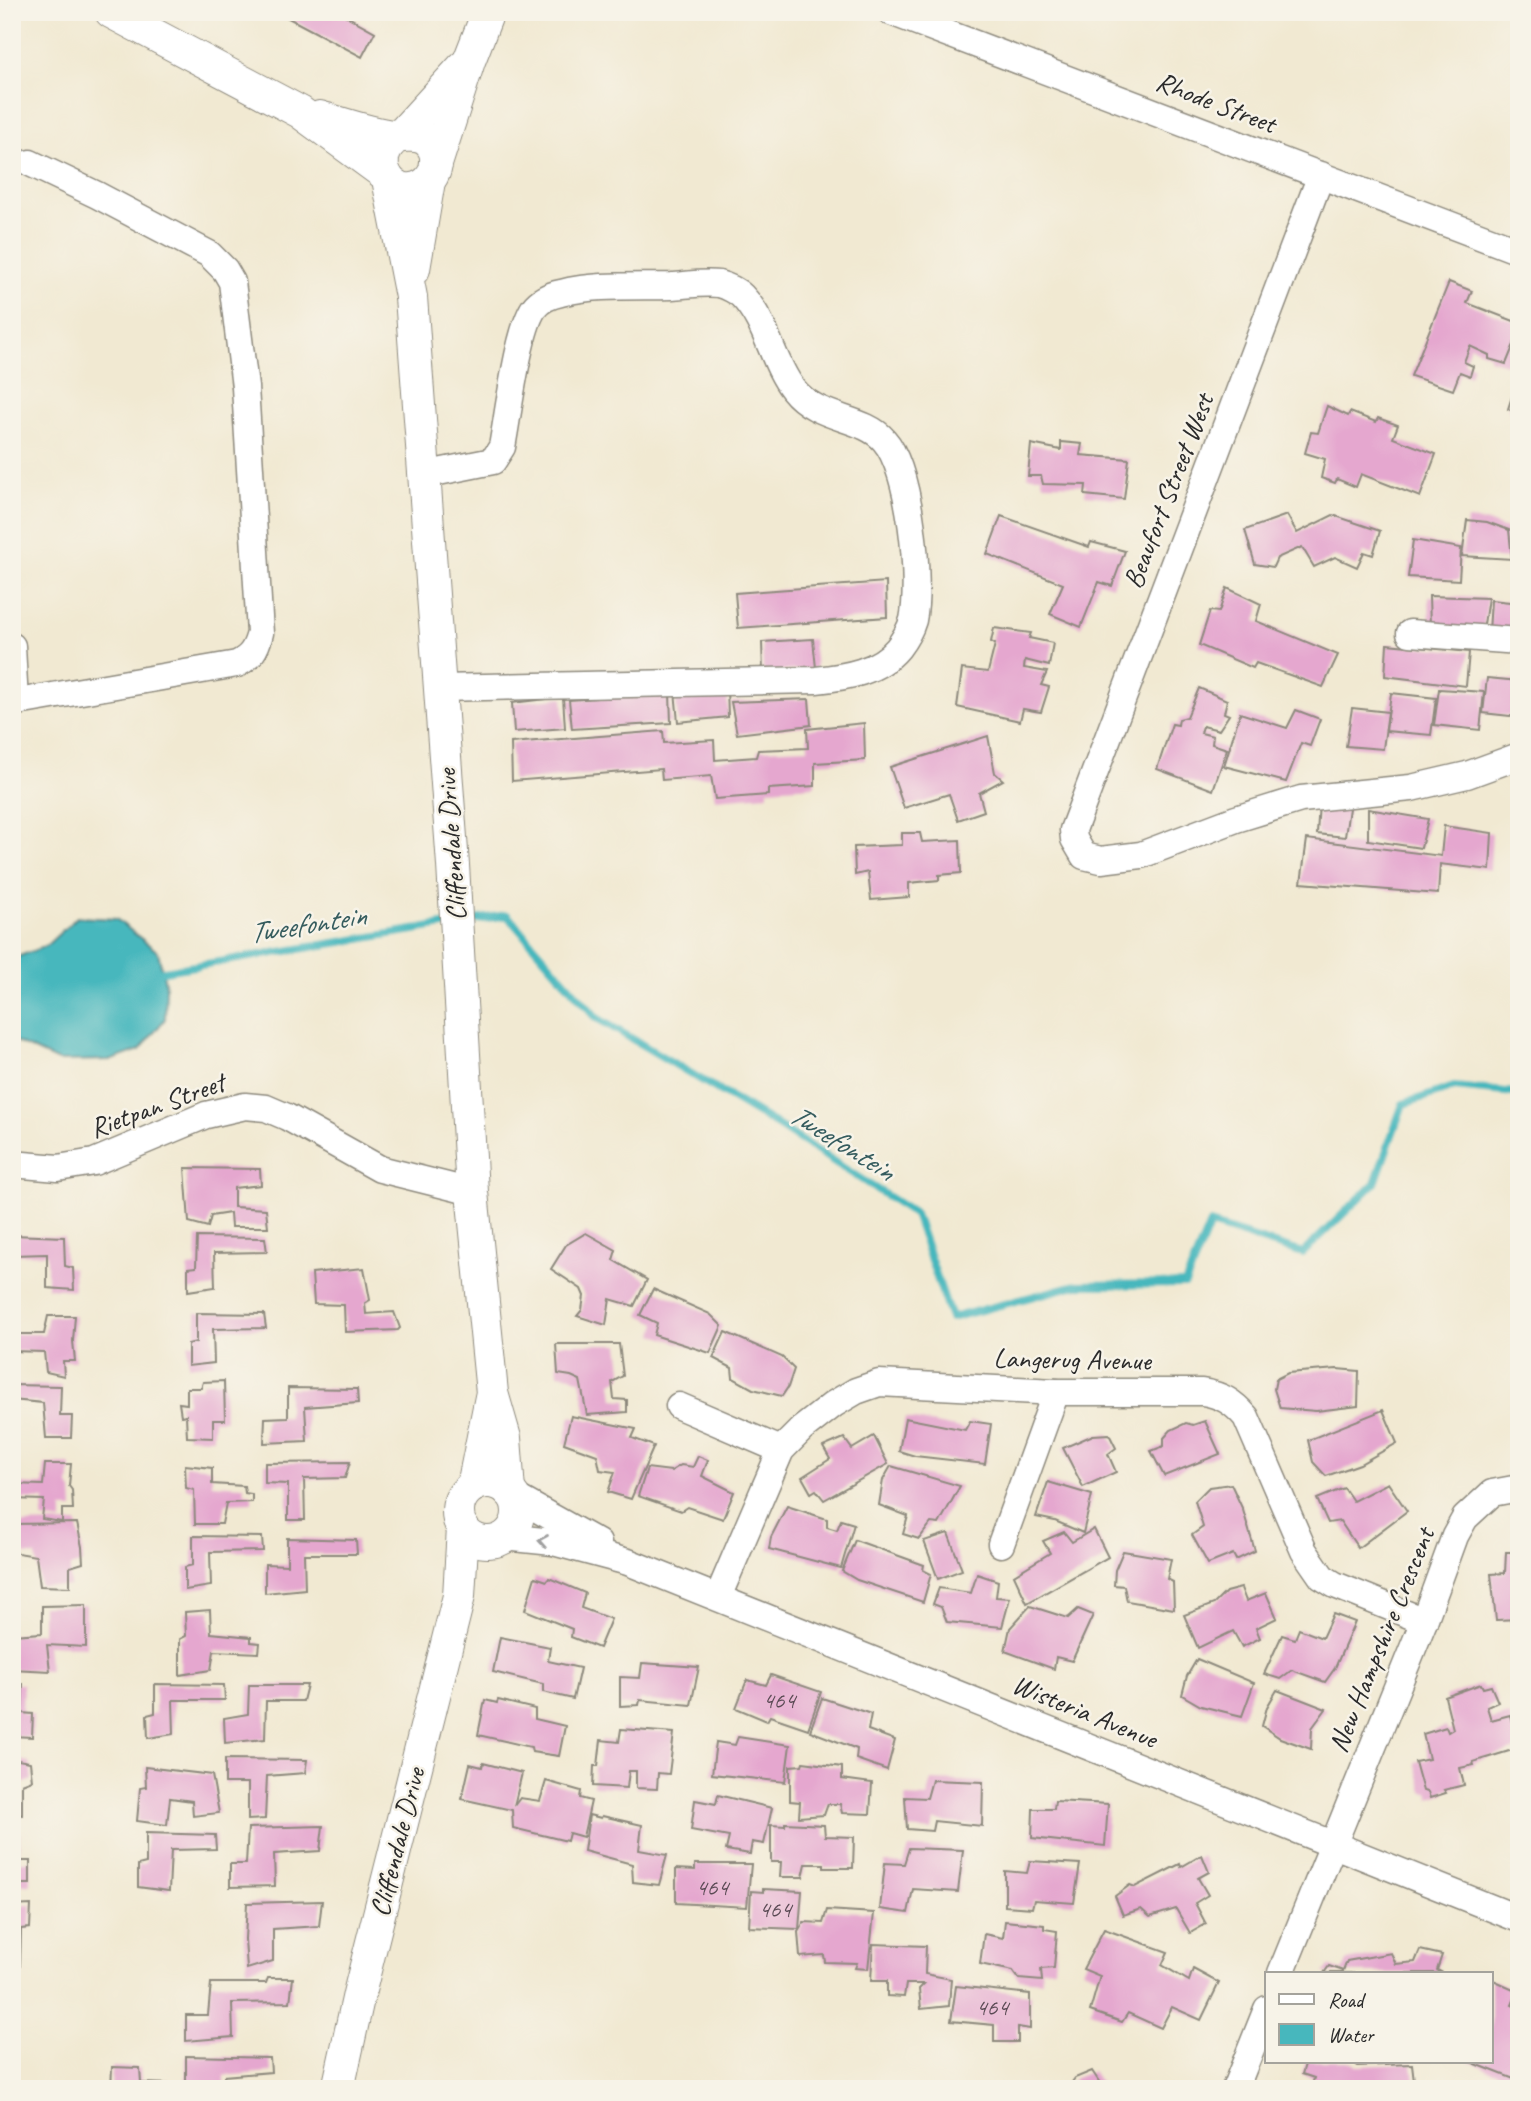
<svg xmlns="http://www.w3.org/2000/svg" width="1531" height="2101" viewBox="0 0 1531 2101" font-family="Caveat,sans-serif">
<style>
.water{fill:#47b7bd;stroke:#397174;stroke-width:2}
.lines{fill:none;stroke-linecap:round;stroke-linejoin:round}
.stream{stroke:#47b7bd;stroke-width:8}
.building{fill:#e5a7cf}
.minor-casing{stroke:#8e8a7e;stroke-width:29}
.tertiary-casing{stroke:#8e8a7e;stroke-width:34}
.minor{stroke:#fff;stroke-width:26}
.tertiary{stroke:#fff;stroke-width:32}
.oneway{stroke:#a0a0a0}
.labels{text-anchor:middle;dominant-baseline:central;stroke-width:5;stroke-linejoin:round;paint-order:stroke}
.number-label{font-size:24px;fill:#5a4a54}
.street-label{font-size:28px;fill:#2b2b2b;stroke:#f7f3e8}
.water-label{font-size:30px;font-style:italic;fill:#355c5e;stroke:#f7f3e8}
</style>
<rect width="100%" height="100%" fill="#f7f3e8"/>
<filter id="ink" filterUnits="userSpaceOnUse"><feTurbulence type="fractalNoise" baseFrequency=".0143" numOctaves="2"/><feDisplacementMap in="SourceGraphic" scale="14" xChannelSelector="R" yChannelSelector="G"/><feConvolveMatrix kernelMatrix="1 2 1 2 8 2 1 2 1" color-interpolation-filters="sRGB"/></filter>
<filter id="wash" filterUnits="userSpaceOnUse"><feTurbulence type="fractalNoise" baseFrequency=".00686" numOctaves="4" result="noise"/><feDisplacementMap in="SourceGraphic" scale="28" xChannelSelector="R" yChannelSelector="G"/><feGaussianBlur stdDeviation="1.57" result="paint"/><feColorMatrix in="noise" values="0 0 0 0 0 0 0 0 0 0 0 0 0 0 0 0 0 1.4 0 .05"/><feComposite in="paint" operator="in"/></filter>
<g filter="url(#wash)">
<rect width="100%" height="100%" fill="#f1e9d2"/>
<polygon class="water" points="77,917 116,919 158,952 166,987 165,1019 140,1050 112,1060 58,1061 12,1040 12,959 46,946"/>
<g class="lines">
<g class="stream">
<polyline points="463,922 507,915 597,1018 774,1123 915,1214 951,1318 1076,1285 1185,1284 1210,1224 1303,1253 1375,1183 1403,1104 1454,1087 1516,1093 1519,1096"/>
<polyline points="152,973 450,924"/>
</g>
</g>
<g id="blocks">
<g class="building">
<polygon points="277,12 339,12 375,32 362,57"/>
<polygon points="1449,282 1472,291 1467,303 1519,323 1519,332 1506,364 1489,359 1489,355 1470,346 1464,362 1473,366 1470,376 1460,372 1453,390 1411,376"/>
<polygon points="1518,378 1519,378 1519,414 1508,409"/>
<polygon points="1327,406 1348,416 1350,412 1376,422 1378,418 1398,425 1393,438 1436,454 1420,497 1361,474 1356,487 1337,479 1335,483 1321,478 1325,459 1305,453 1311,432 1318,433"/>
<polygon points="1061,442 1082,444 1080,455 1129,459 1124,499 1085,495 1086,485 1043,484 1041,476 1028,476 1031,444 1061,450"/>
<polygon points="1287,515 1297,533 1333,515 1380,531 1373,555 1364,552 1357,567 1335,557 1314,567 1302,547 1277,558 1273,567 1255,564 1245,530"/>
<polygon points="1001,516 1089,547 1091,542 1125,551 1112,586 1099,582 1081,627 1050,614 1063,584 987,554"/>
<polygon points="1467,520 1487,522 1509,530 1512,559 1462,556"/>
<polygon points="1413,540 1461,548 1459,580 1408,577"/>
<polygon points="886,582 887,617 738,628 735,593"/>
<polygon points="1227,588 1261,604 1256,621 1338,655 1323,687 1256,663 1253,668 1199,645 1210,611 1219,612"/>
<polygon points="1429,596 1488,598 1483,631 1430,625"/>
<polygon points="1491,600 1519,603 1519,636 1489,632"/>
<polygon points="994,628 1031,633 1029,638 1053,643 1049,666 1025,660 1024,668 1047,672 1041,685 1049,687 1041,712 1023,709 1020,721 957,707 962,669 988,672 995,644 991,642"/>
<polygon points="813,639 816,668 763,673 762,642"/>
<polygon points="1387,644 1469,652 1466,686 1385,676"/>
<polygon points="1487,678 1519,681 1519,717 1483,713"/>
<polygon points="727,686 728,717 678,722 675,691"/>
<polygon points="1199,688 1227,700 1224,713 1229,715 1219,730 1203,726 1201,733 1213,736 1212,744 1227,749 1213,790 1157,769 1172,724 1178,725 1179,719 1187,717"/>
<polygon points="1439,689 1484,692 1480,730 1434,725"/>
<polygon points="670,693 671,723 572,729 569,700"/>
<polygon points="1391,693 1436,698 1431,735 1386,731"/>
<polygon points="563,697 565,728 514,732 512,703"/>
<polygon points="809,699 811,725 737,734 731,702"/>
<polygon points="1352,708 1388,712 1383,749 1346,746"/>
<polygon points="1296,710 1320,719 1310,746 1301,743 1286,782 1224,766 1240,713 1287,728"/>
<polygon points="864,723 865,760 815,763 815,786 768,789 768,795 715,799 711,776 662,780 661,769 512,781 511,743 663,731 664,743 714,740 715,760 756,757 758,750 808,748 807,729"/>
<polygon points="988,736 995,773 1003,780 979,793 984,811 958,820 949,794 904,808 890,767"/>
<polygon points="1319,803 1349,808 1345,837 1317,834"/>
<polygon points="1368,809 1428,819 1421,848 1368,840"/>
<polygon points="1444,826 1492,833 1490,870 1440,864 1438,894 1301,883 1307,839 1441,856"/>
<polygon points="902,833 920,833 922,842 960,840 961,873 939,875 939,880 909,883 909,897 871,900 868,872 855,875 854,847 902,845"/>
<polygon points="185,1168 260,1169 261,1185 234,1188 234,1207 266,1209 268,1227 231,1227 230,1213 211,1216 208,1227 189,1222"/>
<polygon points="586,1233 616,1250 613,1260 647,1280 634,1306 610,1299 606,1325 577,1316 582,1310 584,1296 581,1289 551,1269 566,1245"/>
<polygon points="12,1235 64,1237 65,1266 73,1268 74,1290 47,1288 47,1254 12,1255"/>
<polygon points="197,1237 265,1238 267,1252 214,1253 215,1287 188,1291 188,1268 196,1267"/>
<polygon points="364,1268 370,1300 365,1303 366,1314 394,1312 400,1328 398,1330 345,1332 344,1305 314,1304 312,1273"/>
<polygon points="653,1289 710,1314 722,1326 710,1353 654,1335 657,1323 640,1315"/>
<polygon points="196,1313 264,1314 266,1328 213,1329 214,1363 188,1366 188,1344 196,1342"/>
<polygon points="48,1316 75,1316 73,1341 75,1361 63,1361 64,1376 46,1372 44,1352 12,1351 12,1334 44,1334"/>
<polygon points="725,1332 782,1357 794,1369 788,1387 782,1396 753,1389 733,1378 732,1368 713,1358"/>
<polygon points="556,1344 619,1344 623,1376 612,1382 614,1399 627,1400 627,1412 587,1415 580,1380 571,1376 558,1374"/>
<polygon points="1337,1369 1359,1371 1358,1406 1316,1411 1280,1408 1274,1389 1276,1379 1288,1373"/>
<polygon points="224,1381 225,1420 213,1420 213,1438 187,1437 186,1415 181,1416 179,1403 187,1404 187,1388 201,1388 203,1382"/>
<polygon points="12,1385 61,1386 60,1416 72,1416 71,1438 46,1438 43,1403 12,1400"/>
<polygon points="288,1388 357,1389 358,1403 305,1407 307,1441 264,1443 265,1418 288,1417"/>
<polygon points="1383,1410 1397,1443 1360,1464 1326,1476 1313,1462 1308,1440"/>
<polygon points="571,1416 636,1429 632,1438 654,1446 631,1499 608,1492 615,1472 600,1470 597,1455 564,1443"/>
<polygon points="905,1418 965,1430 970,1421 991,1424 985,1464 915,1456 899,1451"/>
<polygon points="1205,1421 1220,1454 1164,1476 1151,1451 1164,1446 1164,1438 1171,1430 1186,1423 1193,1425"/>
<polygon points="1109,1434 1116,1448 1108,1454 1116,1472 1083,1487 1063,1448 1093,1435"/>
<polygon points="874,1436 888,1464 824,1500 816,1490 811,1493 802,1477 830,1459 823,1447 844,1438 852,1449"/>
<polygon points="698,1456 708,1460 702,1476 734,1492 723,1519 687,1507 681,1511 638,1496 647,1468 671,1471 681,1465 693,1467"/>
<polygon points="350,1462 345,1478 304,1479 305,1520 288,1520 288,1484 265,1483 265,1463"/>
<polygon points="45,1464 71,1464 69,1486 72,1490 73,1509 62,1509 62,1522 42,1519 44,1500 12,1499 12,1484 43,1485"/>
<polygon points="185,1465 212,1468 212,1484 244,1486 245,1493 252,1494 252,1502 226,1503 222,1524 195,1524 194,1490 186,1488"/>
<polygon points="891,1466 960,1486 939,1524 931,1523 919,1539 903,1534 908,1516 879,1505 883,1480"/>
<polygon points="1048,1482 1092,1495 1083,1533 1055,1521 1036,1517"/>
<polygon points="1388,1483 1407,1511 1358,1548 1340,1521 1328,1523 1317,1499 1344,1488 1353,1501"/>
<polygon points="1231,1484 1243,1510 1255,1551 1236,1560 1233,1554 1208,1564 1192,1535 1203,1527 1195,1501 1209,1487"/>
<polygon points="787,1506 827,1519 827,1527 837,1530 841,1520 854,1524 841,1568 769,1549 771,1537"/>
<polygon points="77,1523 82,1547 83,1563 70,1567 70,1587 40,1586 36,1556 12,1552 12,1524"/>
<polygon points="1094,1529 1108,1557 1027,1603 1014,1575 1050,1553 1043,1541 1064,1532 1072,1542"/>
<polygon points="948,1533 962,1570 938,1579 924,1541"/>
<polygon points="193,1536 262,1537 263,1551 210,1552 211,1586 185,1590 185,1567 193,1565"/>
<polygon points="287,1538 356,1540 357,1554 304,1554 305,1589 265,1593 265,1564 287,1565"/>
<polygon points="855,1540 924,1565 923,1570 931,1574 923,1602 857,1580 842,1571"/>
<polygon points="1123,1551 1171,1559 1167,1579 1173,1582 1174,1609 1127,1601 1124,1586 1114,1585 1115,1570"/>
<polygon points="1506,1552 1519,1552 1519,1619 1496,1620 1491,1574 1505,1573"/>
<polygon points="977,1574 998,1581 996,1597 1010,1598 1002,1627 947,1622 941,1607 933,1604 939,1588 971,1593"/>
<polygon points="535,1577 547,1581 549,1578 585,1593 581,1608 611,1619 599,1648 571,1637 572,1629 525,1610"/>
<polygon points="1241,1588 1246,1601 1266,1593 1277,1618 1256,1628 1260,1638 1242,1647 1233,1631 1198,1648 1184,1615 1214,1604 1226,1592"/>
<polygon points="86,1605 86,1647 47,1645 50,1671 12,1669 12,1635 42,1633 42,1606"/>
<polygon points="1030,1606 1068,1618 1078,1609 1093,1615 1072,1661 1056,1657 1054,1669 1005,1651 1010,1628"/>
<polygon points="210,1610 211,1633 251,1637 251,1642 260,1643 259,1653 214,1651 211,1670 180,1675 180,1639 186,1636 185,1612"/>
<polygon points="1333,1614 1355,1622 1335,1668 1325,1682 1292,1670 1280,1679 1264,1674 1282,1635 1295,1639 1299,1629 1322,1638"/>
<polygon points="500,1637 550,1647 548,1661 580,1668 573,1699 543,1692 543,1684 493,1672"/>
<polygon points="1197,1659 1254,1683 1242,1716 1201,1706 1182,1695 1187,1676"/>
<polygon points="642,1663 699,1667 691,1705 640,1700 639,1705 620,1706 620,1677 640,1678"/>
<polygon points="771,1675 821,1692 808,1729 770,1716 767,1721 736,1708 747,1680 766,1685"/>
<polygon points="12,1684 23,1684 22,1713 33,1714 32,1737 12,1736"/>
<polygon points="155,1684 224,1685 225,1700 173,1700 174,1734 148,1738 147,1715 155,1713"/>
<polygon points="1481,1684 1483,1688 1491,1686 1498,1702 1487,1707 1491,1720 1510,1715 1519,1748 1473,1762 1474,1765 1460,1768 1464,1785 1444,1790 1446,1793 1430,1798 1428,1792 1423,1791 1415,1762 1429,1759 1423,1734 1446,1727 1448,1732 1453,1729 1445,1697"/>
<polygon points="249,1685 307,1685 303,1701 266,1701 265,1739 225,1743 224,1718 248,1714"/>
<polygon points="1277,1690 1326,1709 1312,1728 1311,1749 1280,1738 1262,1726 1267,1707"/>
<polygon points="822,1698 871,1714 868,1730 895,1740 887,1770 856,1759 857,1749 810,1731"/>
<polygon points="485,1700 497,1703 498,1700 535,1709 535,1719 565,1726 559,1756 532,1752 531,1747 478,1735"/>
<polygon points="621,1729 674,1733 669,1774 658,1773 657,1789 636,1788 636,1771 629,1771 627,1788 593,1786 594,1766 598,1766 601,1740 619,1742"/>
<polygon points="738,1737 790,1745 785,1782 712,1774 716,1742 735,1745"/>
<polygon points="12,1759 30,1762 32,1780 22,1784 22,1815 12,1814"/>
<polygon points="225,1759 307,1760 305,1773 267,1776 265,1819 248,1820 248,1783 225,1783"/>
<polygon points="803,1762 842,1767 842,1779 872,1783 870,1814 842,1813 840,1804 828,1804 824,1815 799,1817 800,1802 790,1801 790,1766 802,1765"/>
<polygon points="483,1763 522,1773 514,1806 520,1798 540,1801 546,1781 581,1791 580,1798 591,1801 583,1837 569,1833 567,1841 513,1828 512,1810 462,1799 470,1764 482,1767"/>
<polygon points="145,1767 212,1775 219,1813 193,1816 192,1801 170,1798 167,1825 137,1821 140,1788 146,1787"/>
<polygon points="932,1780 983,1782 982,1826 934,1821 932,1831 907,1829 905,1797 927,1798"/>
<polygon points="718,1795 772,1808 764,1844 752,1842 750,1854 726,1850 729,1837 691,1830 695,1800 716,1804"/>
<polygon points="1055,1801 1108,1804 1105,1846 1032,1838 1033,1809 1054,1809"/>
<polygon points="589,1815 601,1818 602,1816 642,1825 639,1850 667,1855 659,1885 633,1882 632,1864 584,1851"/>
<polygon points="785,1823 824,1825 825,1836 854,1837 853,1868 824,1868 824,1864 806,1864 803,1877 780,1877 781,1862 771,1862 771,1825 785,1826"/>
<polygon points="323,1826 320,1851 274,1854 275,1886 230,1887 230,1864 246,1864 248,1828"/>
<polygon points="12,1831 20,1832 19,1861 30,1861 30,1884 12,1884"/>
<polygon points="146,1833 215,1835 216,1849 171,1850 169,1891 138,1887 138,1865 146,1863"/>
<polygon points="909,1848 963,1850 958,1892 913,1889 908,1913 880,1909 885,1863 904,1864"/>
<polygon points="1202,1855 1209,1872 1198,1878 1208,1895 1195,1903 1206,1924 1190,1933 1176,1909 1150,1917 1141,1909 1123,1915 1115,1896 1130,1885 1135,1887 1180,1864 1181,1867"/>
<polygon points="1030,1861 1080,1864 1074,1903 1034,1900 1032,1908 1005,1906 1005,1871 1027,1873"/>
<polygon points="695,1864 751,1864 747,1907 676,1903 676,1869 695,1870"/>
<polygon points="763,1889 802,1891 799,1929 749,1927 751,1891 763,1892"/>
<polygon points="322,1901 319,1926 273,1929 273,1961 247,1969 245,1939 247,1903"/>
<polygon points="31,1905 30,1928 21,1929 20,1966 12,1963 12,1906"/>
<polygon points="827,1910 874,1913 868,1969 855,1968 857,1963 825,1962 824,1955 800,1957 798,1932 804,1922 823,1923"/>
<polygon points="1005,1921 1044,1925 1044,1929 1057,1931 1054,1968 1041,1969 1042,1981 1019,1979 1013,1971 980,1964 984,1934 1003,1938"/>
<polygon points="1104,1929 1168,1952 1162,1965 1189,1981 1193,1969 1219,1983 1201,2020 1172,2007 1161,2028 1128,2013 1122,2022 1090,2011 1100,1976 1083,1969"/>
<polygon points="873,1944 926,1946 925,1974 951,1979 949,2006 921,2009 919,1989 924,1984 906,1984 904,1997 887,1996 887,1981 871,1981"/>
<polygon points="1420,1950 1442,1955 1437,1970 1443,1973 1324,1973 1329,1966 1343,1971 1347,1961 1391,1953 1396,1964 1415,1962"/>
<polygon points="268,1978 293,1978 290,2002 232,2003 233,2037 186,2041 186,2015 208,2015 211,1983 266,1983"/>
<polygon points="1491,1979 1518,1991 1512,2005 1519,2008 1519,2081 1468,2061 1491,2061"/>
<polygon points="956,1986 1030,1994 1030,2029 1018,2027 1018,2042 994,2042 994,2025 951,2021"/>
<polygon points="186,2056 270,2058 271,2072 224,2076 224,2089 186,2089"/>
<polygon points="1306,2061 1351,2061 1358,2066 1412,2064 1415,2089 1311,2089 1314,2078 1302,2074"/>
<polygon points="112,2067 140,2068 141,2083 169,2084 169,2089 111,2089"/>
<polygon points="1092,2071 1104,2089 1067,2089 1075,2078"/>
</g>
</g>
</g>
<g filter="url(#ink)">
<use href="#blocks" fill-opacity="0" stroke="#8e8a7e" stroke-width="2"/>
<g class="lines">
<g class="minor-casing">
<g id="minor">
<polyline points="891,12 1519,251"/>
<polyline points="1321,175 1073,830 1074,839 1084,856 1101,860 1141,855 1236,819 1301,799 1411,788 1467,775 1519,756"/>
<path d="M423,475L493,461L502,447C508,416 518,331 534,308C540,300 551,295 561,293C596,284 635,287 672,286C687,285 704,282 719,284C727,286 737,291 742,296C767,322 772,362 793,389C817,420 863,416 884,440C911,470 921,581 913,620C910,630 904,640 898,648C878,672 846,677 816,680L440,688"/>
<polyline points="1410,633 1519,641"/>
<polyline points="12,646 15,703"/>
<path d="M12,703L237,664C251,657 256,649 260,633L245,387L232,282L225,270L209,254L97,195L30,163"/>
<polyline points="12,1164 58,1168 94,1162 206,1115 245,1106 266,1108 287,1117 380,1169 472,1192"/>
<polyline points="679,1406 781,1450"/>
<polyline points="514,1496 598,1543"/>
<polyline points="504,1537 553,1542 628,1562 1519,1919"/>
<polyline points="1001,1544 1056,1392"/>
<path d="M718,1597L781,1450L802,1429L834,1404L856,1391L879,1383L1056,1392H1202C1222,1395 1233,1402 1246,1417L1304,1551L1322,1577L1335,1585L1424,1621"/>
<polyline points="1281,1973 1424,1621 1455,1536 1465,1518 1492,1493 1519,1488"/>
<polyline points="1235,2089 1267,2009"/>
</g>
</g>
<g class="tertiary-casing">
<g id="tertiary">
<polyline points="111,12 300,112 386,175"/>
<path d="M320,117C344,124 369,133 393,136C405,138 413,132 425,139C432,144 437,153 436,162C436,172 431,180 423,185C392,203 365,159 397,137"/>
<polyline points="400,136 463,67"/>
<polyline points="436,164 469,61 488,12"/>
<polyline points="388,179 411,297 453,865 472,1192 492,1393 505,1438 509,1491"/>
<polyline points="414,269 429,181"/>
<circle cx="488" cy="1512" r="30"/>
<polyline points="473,1486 491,1397"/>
<polyline points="338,2089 359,1994 459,1596 463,1528"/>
</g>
</g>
<use href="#minor" class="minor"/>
<use href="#tertiary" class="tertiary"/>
</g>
<defs><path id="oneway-chevron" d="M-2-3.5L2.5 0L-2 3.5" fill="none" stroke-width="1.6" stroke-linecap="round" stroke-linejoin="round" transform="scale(1.75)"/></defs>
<use class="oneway" href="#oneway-chevron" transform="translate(543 1541) rotate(-170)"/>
</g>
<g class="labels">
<g class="number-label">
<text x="779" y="1700">464</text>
<text x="712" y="1887">464</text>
<text x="775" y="1909">464</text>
<text x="992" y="2007">464</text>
</g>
<g class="street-label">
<text transform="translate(1216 102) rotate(21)">Rhode Street</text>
<text transform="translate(1168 491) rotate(-69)">Beaufort Street West</text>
<text transform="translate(451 845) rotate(-94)">Cliffendale Drive</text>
<text transform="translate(157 1105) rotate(-20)">Rietpan Street</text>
<text transform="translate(1072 1359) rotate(1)">Langerug Avenue</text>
<text transform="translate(1381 1640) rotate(-68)">New Hampshire Crescent</text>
<text transform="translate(1085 1711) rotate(22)">Wisteria Avenue</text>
<text transform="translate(397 1842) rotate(-76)">Cliffendale Drive</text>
</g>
<g class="water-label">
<text transform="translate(307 924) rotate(-9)">Tweefontein</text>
<text transform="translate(842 1142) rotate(32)">Tweefontein</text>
</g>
</g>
<rect width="1531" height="2101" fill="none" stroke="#f7f3e8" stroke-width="42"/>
<rect x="1265" y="1972" width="228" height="91" fill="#f7f3e8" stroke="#a5a39c" stroke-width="2"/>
<rect x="1279" y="1994" width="35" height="10" fill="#ffffff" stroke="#a5a39c" stroke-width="2"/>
<text x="1328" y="2007" font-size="21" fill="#2b2b2b">Road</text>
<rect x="1279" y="2024" width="35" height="21" fill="#47b7bd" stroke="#a5a39c" stroke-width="2"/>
<text x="1328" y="2042" font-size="21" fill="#2b2b2b">Water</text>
</svg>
